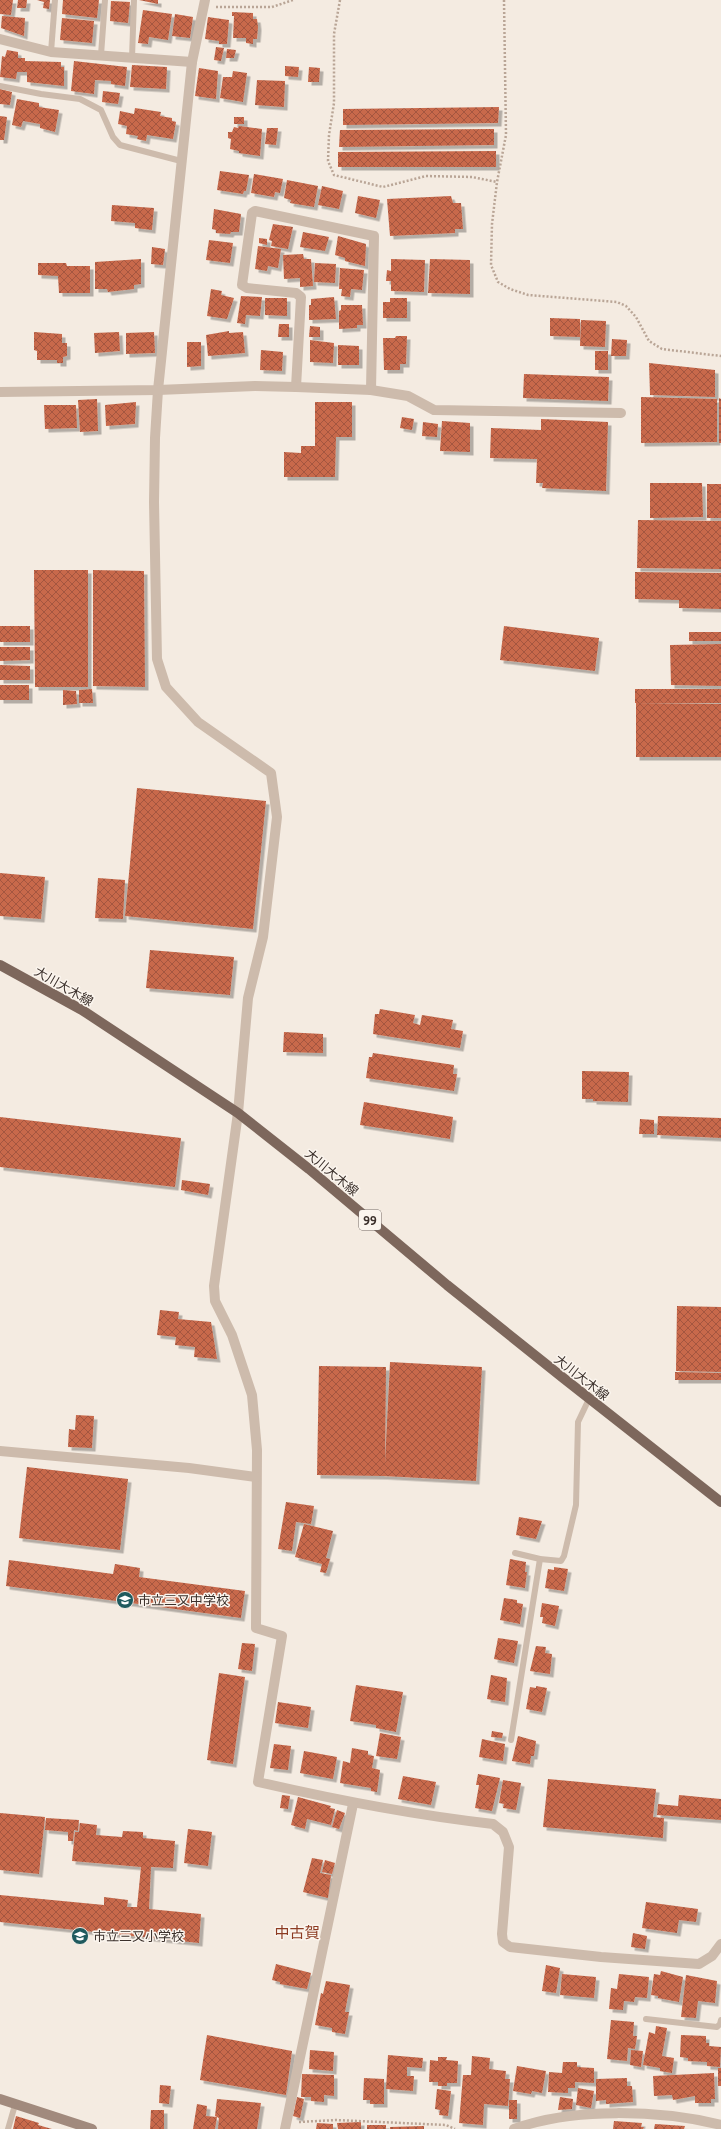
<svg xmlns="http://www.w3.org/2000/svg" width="721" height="2129" viewBox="0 0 721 2129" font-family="Ubuntu,'Noto Sans JP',sans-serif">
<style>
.building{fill:url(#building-cross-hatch);filter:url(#shadow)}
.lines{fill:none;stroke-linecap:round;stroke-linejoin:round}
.path{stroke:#b9a596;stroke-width:2.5;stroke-dasharray:2 2;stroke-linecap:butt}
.lane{stroke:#cdbbac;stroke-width:6}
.street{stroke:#cdbbac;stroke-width:10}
.secondary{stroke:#a18a7d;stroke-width:10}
.primary{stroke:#7d675c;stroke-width:10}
.labels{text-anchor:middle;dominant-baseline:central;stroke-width:3;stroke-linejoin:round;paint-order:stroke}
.shield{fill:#fbf5ee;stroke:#756b66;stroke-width:1}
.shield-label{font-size:12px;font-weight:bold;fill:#3b302b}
.street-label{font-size:13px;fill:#3b302b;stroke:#fbf5ee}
.poi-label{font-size:13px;fill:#3b302b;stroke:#fbf5ee;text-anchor:start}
.quarter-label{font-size:15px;fill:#8c3b22;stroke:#fbf5ee}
</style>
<defs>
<pattern id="building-cross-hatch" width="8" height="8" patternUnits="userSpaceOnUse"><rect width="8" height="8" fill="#c8694b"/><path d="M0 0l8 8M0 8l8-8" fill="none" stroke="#a4573f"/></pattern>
<filter id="shadow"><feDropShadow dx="3.5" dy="3.5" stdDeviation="0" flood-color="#0004"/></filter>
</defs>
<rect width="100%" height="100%" fill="#f4ebe1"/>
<g class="building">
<polygon points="0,0 13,0 11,15 0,14"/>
<polygon points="18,0 27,0 26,8 17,8"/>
<polygon points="37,0 50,0 49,9 43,8 44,2"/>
<polygon points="63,0 99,0 97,18 62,14"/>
<polygon points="139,0 158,0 158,4"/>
<polygon points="111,1 130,2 128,23 110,21"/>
<polygon points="143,10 172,14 168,40 149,37 148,44 138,43"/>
<polygon points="232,12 253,13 253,19 257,19 258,27 257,39 253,39 253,44 246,43 246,38 233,38 234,16 232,16"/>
<polygon points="175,14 193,17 190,38 172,36"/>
<polygon points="2,16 25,18 24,36 1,28"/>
<polygon points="208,17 229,20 227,44 219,44 219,41 205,39"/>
<polygon points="62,18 94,21 92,43 60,40"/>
<polygon points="216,47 224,48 221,61 214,60"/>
<polygon points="227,49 236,50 234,58 226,58"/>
<polygon points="7,50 18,52 18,58 25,58 25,61 61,62 61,67 64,67 64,86 27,82 27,72 17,72 16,79 0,77 2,56 5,57"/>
<polygon points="74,61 127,67 125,86 111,84 111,81 95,80 94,94 71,91"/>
<polygon points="132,65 167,67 166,89 130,87"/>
<polygon points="285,66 299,67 298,77 285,76"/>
<polygon points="309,67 320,68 319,82 308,82"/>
<polygon points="199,68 218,71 216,99 195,96"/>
<polygon points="233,71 247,73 243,102 220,98 223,77 232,77"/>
<polygon points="257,80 285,81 284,107 255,105"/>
<polygon points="0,89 12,92 10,105 0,104"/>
<polygon points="103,91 120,93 118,104 102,102"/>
<polygon points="17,99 39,103 39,107 59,110 55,132 40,128 40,124 23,121 21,127 12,125"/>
<polygon points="499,107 498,123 343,125 343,109"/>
<polygon points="135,108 161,112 160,116 172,118 172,121 176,122 173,139 147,135 146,141 137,139 138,136 126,134 127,126 118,124 120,111 134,114"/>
<polygon points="0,116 7,117 4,140 0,140"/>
<rect x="234" y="117" width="10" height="7"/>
<polygon points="239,126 262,129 260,156 239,153 239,151 230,149 231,139 228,138 228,132 232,132 234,127 238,128"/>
<polygon points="267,128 278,128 276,145 265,144"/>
<polygon points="494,129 494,145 339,147 340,130"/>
<polygon points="496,151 496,167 338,167 338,152"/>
<polygon points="220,171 249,175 246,191 244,191 243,194 217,190"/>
<polygon points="254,174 283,179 280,193 275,192 274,197 251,193"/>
<polygon points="287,180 318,186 314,207 290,203 291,200 284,198"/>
<polygon points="322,186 343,191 339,209 318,205"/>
<polygon points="358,196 380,200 376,218 355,213"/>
<polygon points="451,196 453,203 461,203 463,229 455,229 455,233 390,236 387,199"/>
<polygon points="112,205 154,208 152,230 135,228 135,223 111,221"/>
<polygon points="214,209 241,214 239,232 231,232 230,234 216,233 216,230 212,229"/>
<polygon points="273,224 293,227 288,249 271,246 272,241 269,240"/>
<polygon points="303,232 329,237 325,251 300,247"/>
<polygon points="338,236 366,244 365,266 345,261 345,258 335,255"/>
<polygon points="259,238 267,239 267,245 259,243"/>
<polygon points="209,240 233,243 230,263 206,260"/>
<polygon points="258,246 281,249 278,268 268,266 267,271 255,269"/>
<polygon points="152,247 165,249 163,265 151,264"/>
<polygon points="303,254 304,259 311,259 313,286 300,287 300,278 284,279 283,255"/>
<polygon points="141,259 141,284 134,285 134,289 108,292 107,289 95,289 95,262"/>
<polygon points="391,259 425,260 424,292 391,291 391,281 386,281 387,270 391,271"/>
<polygon points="430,259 470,260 470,294 428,293"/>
<polygon points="38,263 66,263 67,266 90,266 90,293 59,293 58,276 38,275"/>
<polygon points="315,263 336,264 335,283 314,282"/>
<polygon points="340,268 364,270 362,290 351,289 350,297 341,296 342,289 339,289"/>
<polygon points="211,289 222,291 221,295 234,298 227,319 207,316"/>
<polygon points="241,296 262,297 260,316 246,315 245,324 237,323"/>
<polygon points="334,297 336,319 309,320 309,305 311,305 311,299"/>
<polygon points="265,298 287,298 287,316 265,315"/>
<polygon points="390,298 407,298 407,318 383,318 383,302 390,302"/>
<polygon points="341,305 362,305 363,325 357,325 357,328 339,329 339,311 341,310"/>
<polygon points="550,318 580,319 580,337 550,336"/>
<polygon points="581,320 606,321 605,347 580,346"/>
<polygon points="279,324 289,324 289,337 278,337"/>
<polygon points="310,326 320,327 320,337 309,337"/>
<polygon points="229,331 229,333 243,332 245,353 208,356 206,335"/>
<polygon points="34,332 62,334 62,343 67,343 67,356 63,357 63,363 57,363 57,360 37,360 37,351 34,350"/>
<polygon points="119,332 120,351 95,353 94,333"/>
<polygon points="154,332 155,353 126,354 126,333"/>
<polygon points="396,336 407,336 406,364 400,364 400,370 384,370 383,338 395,338"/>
<polygon points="612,339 627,340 626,356 611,356"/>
<polygon points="310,340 334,343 333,363 310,362"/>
<polygon points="187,342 201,342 201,366 187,367"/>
<polygon points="338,345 359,346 359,365 338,365"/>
<polygon points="261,350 283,352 282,371 260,370"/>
<rect x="595" y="351" width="13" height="19"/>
<polygon points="649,363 715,370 715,397 650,395"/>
<polygon points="524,374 609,377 608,401 523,398"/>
<polygon points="641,397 717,399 717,442 641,443"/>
<polygon points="719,398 721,399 721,443 719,443"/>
<polygon points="97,399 98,431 80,432 78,400"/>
<polygon points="136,402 135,424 106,426 105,405"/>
<polygon points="315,402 352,402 352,437 336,437 335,477 284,477 284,452 301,453 301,446 315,446"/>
<polygon points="44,405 76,405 77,428 45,429"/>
<polygon points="402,417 414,419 412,430 400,428"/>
<polygon points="541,419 608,422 606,491 542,488 543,483 536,483 537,459 490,458 491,428 541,430"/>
<polygon points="442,421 470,423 470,452 440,451"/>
<polygon points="423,422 438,424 437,437 422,436"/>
<polygon points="650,483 702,483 703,517 650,518"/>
<rect x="707" y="484" width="14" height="34"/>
<polygon points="638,520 721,521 721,569 637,568"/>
<polygon points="34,570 88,570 88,687 35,687"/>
<polygon points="93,570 144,571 145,687 93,686"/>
<polygon points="635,572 721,573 721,609 679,608 679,600 635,599"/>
<rect x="0" y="626" width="30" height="16"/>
<polygon points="504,626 599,638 595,671 500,660"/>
<rect x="689" y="632" width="32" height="9"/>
<polygon points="721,644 721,686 671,685 670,645"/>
<polygon points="0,647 30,647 30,660 0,661"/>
<polygon points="0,665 30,666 30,680 0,680"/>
<rect x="0" y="685" width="29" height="15"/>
<polygon points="92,689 93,703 79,703 79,690"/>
<rect x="635" y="689" width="86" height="14"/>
<polygon points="63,690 76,691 77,704 63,705"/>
<polygon points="636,703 721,704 721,757 636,757"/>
<polygon points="137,788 266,801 253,929 125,916"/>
<polygon points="0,873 45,877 41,919 0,916"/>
<polygon points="98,878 125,880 123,919 95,918"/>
<polygon points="150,950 234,957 230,995 146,988"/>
<polygon points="380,1009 415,1015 413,1023 420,1025 422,1015 453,1020 451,1029 463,1031 460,1048 373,1034 375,1014 379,1014"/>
<polygon points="284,1032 323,1034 323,1053 283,1052"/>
<polygon points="373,1053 454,1065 453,1074 457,1074 454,1091 366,1078 369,1057 372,1057"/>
<polygon points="582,1071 629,1072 628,1102 593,1101 593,1099 582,1099"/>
<polygon points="364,1102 453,1117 450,1139 360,1125"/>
<polygon points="658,1116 721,1118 721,1138 657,1135"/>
<polygon points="0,1117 181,1138 175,1187 0,1167"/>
<polygon points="640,1119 654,1120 654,1134 639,1134"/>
<polygon points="182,1180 210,1184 208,1195 181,1190"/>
<polygon points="677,1306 721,1307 721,1372 676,1371"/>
<polygon points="160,1310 179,1312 178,1319 211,1322 217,1359 194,1357 195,1347 175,1345 176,1337 157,1335"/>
<polygon points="390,1362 482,1367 476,1481 384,1476 317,1475 319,1366 386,1367 385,1463"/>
<polygon points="675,1372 721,1373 721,1380 675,1380"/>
<polygon points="76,1415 94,1416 92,1448 68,1447 69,1429 75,1430"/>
<polygon points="27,1467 128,1479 120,1550 19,1538"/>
<polygon points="286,1502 314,1506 311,1524 296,1522 292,1551 278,1549"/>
<polygon points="519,1517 542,1521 536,1539 516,1535"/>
<polygon points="304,1524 333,1531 326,1558 330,1559 326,1573 320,1572 322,1564 295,1557"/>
<polygon points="510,1559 526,1562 525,1572 527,1572 525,1588 506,1585"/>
<polygon points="9,1560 113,1574 115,1564 140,1568 139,1577 245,1591 241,1618 6,1586"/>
<polygon points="554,1567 568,1569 564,1591 545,1588 548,1569 554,1570"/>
<polygon points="504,1598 517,1600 517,1603 523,1604 520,1624 500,1620"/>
<polygon points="542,1603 559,1606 555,1626 542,1623 543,1617 540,1617"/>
<polygon points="498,1638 518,1641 514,1663 494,1659"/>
<polygon points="242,1643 255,1644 252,1671 238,1669"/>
<polygon points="536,1646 546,1647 545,1653 552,1654 550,1674 530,1671"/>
<polygon points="219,1673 245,1677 233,1764 207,1760"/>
<polygon points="491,1675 507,1678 505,1702 487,1699"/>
<polygon points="356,1685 403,1692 396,1732 376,1728 376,1725 350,1721"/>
<polygon points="536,1686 547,1688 542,1712 526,1709 530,1687 536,1688"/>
<polygon points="278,1702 311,1707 308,1728 275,1723"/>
<polygon points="492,1731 503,1733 502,1738 491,1737"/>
<polygon points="380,1733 401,1737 397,1759 376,1756"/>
<polygon points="518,1736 536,1741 534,1756 531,1756 530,1764 512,1761"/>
<polygon points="482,1739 505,1744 503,1761 479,1757"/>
<polygon points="274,1744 291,1746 288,1770 270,1768"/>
<polygon points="352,1748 368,1751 368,1755 374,1756 372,1768 380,1770 377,1792 371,1791 371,1788 340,1783 343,1761 350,1763"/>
<polygon points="304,1751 337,1757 333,1779 300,1773"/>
<polygon points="478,1774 500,1778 492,1811 475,1808 479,1785 476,1785"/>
<polygon points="403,1776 436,1782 431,1805 398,1799"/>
<polygon points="548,1779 656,1789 653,1817 664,1818 663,1838 543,1827"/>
<polygon points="503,1780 521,1783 516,1810 503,1808 504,1804 499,1803"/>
<polygon points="282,1795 290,1796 288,1809 280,1808"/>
<polygon points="679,1795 721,1799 721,1820 657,1815 658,1804 678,1806"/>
<polygon points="298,1797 331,1806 330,1808 335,1809 331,1825 307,1819 305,1829 291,1825"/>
<polygon points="337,1810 345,1813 339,1829 332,1827"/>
<polygon points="0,1813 45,1817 39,1874 0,1870"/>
<polygon points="46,1818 79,1820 78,1831 74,1830 73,1841 68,1841 68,1832 45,1830"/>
<polygon points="80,1823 97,1825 96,1835 122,1837 123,1831 143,1832 143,1838 175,1841 173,1868 151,1867 149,1909 201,1914 199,1943 0,1922 0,1895 104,1905 104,1897 128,1900 127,1907 137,1907 141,1867 72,1861 75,1832 79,1832"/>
<polygon points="188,1829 212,1832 208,1866 184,1863"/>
<polygon points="312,1858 323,1860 320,1873 331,1875 328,1898 303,1892"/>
<polygon points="325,1860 335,1863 332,1874 322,1872"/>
<polygon points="646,1902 698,1909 696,1922 679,1920 677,1933 642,1928"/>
<polygon points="633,1933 647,1936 645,1949 631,1947"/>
<polygon points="276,1964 311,1973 307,1989 280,1984 280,1982 272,1980"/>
<polygon points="546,1965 560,1968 556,1993 542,1991"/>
<polygon points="661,1971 683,1977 679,2002 658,1998 658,1996 651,1995 654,1974 660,1975"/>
<polygon points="562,1974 596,1977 594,1998 560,1995"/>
<polygon points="619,1974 649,1977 647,1998 635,1997 634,2002 624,2001 623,2010 609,2009 611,1988 617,1989"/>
<polygon points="686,1975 717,1981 715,2003 698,2001 696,2018 681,2017"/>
<polygon points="326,1981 350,1985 345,2012 349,2012 345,2034 332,2032 332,2028 315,2025 321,1993 323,1994"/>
<polygon points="611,2020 634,2022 633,2036 637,2036 635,2049 628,2048 627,2061 607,2059"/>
<polygon points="656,2026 667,2028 662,2056 674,2058 672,2073 660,2071 660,2068 643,2065 649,2032 655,2034"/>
<polygon points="207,2035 292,2051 286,2095 200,2080"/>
<polygon points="681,2035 706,2036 706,2043 709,2043 709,2046 721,2047 720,2067 707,2066 707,2062 688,2061 688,2058 680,2057"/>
<polygon points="310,2050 334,2052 333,2071 309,2069"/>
<polygon points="631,2050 643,2051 641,2067 630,2065"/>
<polygon points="388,2055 423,2058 422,2068 407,2067 407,2076 414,2076 413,2091 386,2089"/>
<polygon points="472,2056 490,2058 489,2069 506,2071 505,2079 510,2079 508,2106 484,2104 483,2125 459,2123 463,2075 471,2075"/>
<polygon points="438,2057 447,2057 446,2060 458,2061 457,2083 447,2083 447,2086 438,2086 438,2082 429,2082 430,2060 438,2061"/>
<polygon points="563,2062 577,2062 577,2067 594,2068 594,2083 575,2082 575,2088 568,2088 568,2093 548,2092 549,2072 562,2073"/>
<polygon points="517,2066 546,2071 542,2093 532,2091 531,2094 513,2091"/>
<rect x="718" y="2068" width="3" height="18"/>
<polygon points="714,2073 715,2099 711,2099 711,2103 695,2103 695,2096 673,2100 672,2095 654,2096 653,2076"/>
<polygon points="302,2074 334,2075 334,2096 324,2095 324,2102 311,2101 311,2097 301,2097"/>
<polygon points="364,2078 384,2079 384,2104 370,2104 370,2100 363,2100"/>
<polygon points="627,2078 627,2086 632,2086 633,2102 606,2104 606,2100 596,2101 596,2079"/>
<polygon points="160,2085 171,2086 169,2104 159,2103"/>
<polygon points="578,2088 594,2091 591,2108 576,2105"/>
<polygon points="437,2089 451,2091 448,2116 439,2115 440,2110 435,2109"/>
<polygon points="297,2097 304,2099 300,2118 293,2116"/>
<polygon points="560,2097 573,2099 572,2109 558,2110"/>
<polygon points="217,2099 261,2103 257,2129 218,2129 219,2118 215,2116"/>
<rect x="509" y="2100" width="8" height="19"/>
<polygon points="197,2104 207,2106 206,2116 217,2117 215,2129 193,2129"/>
<polygon points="151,2110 164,2110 164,2129 150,2129"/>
<polygon points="16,2116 39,2123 38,2125 52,2129 13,2129"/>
<polygon points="614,2121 642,2123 641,2127 644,2127 643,2129 613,2129"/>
<polygon points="361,2122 361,2129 338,2129 337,2123"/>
<polygon points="317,2123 333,2124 333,2129 316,2129"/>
<polygon points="655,2124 685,2126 684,2129 654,2129"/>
<rect x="367" y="2125" width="19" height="4"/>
<polygon points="424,2126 424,2129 390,2129 390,2127"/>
</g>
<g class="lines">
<g class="path">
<polyline points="340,0 334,34 334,103 329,135 328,161 334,175 383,187 426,176 472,177 497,182"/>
<polyline points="504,0 506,135 497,182 492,224 491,265 498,282 510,289 528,295 617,302 626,306 636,317 649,341 662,349 721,356"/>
<polyline points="216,7 272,7 293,0"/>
<polyline points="299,2122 336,2120 446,2125 455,2129"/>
</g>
<g class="lane">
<polyline points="51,52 55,0"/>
<polyline points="101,55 105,0"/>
<polyline points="132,58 134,0"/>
<polyline points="0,86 41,94 80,99 101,110 113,137 120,145 181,161"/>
<polyline points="515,1553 540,1559 561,1561 564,1556 576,1505 578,1422 589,1399"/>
<polyline points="511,1740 540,1559"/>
<polyline points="646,2019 717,2027 720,2024 721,2020"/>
<polyline points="8,2129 15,2105"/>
</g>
<g class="street">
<path d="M205,0L192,62L158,390L155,438L154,502L157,659L166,687L198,722L271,773L277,817L263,937L248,998L238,1113L214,1286L215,1301L232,1335L252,1395L257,1450L256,1628L282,1636L258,1782C336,1800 413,1815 493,1824L503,1832L509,1847L502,1934L503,1942L510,1947L601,1957L699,1964L712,1956L721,1944"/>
<polyline points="0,39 51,52 192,62"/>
<polyline points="296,387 301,297 296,293 247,288 242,285 252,213 255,211 374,236 371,390"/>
<polyline points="0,392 158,390 255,386 296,387 371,390 408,396 434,410 621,413"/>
<polyline points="0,1451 189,1468 256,1477"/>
<polyline points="285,2129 353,1804"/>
<path d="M514,2129C572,2107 661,2110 721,2125"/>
</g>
<polyline class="secondary" points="0,2099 92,2129"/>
<polyline class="primary" points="0,965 82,1010 238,1113 309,1169 447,1285 562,1377 721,1502"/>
</g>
<defs>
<g id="school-disc" transform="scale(0.9)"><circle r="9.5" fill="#1f5a5e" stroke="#fbf5ee"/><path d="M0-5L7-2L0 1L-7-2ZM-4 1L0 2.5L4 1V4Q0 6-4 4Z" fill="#fff"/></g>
</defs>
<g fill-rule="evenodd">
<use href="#school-disc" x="125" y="1600"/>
<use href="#school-disc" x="80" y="1936"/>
</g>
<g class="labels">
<rect class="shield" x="359" y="1210" width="22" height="20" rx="3"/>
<g class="shield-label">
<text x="370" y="1220">99</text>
</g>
<g class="street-label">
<text transform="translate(64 986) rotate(30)">大川大木線</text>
<text transform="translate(332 1172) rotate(40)">大川大木線</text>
<text transform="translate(582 1377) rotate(38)">大川大木線</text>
</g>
<g class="poi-label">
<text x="138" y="1600">市立三又中学校</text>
<text x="93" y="1936">市立三又小学校</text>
</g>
<g class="quarter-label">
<text x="297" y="1932">中古賀</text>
</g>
</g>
</svg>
